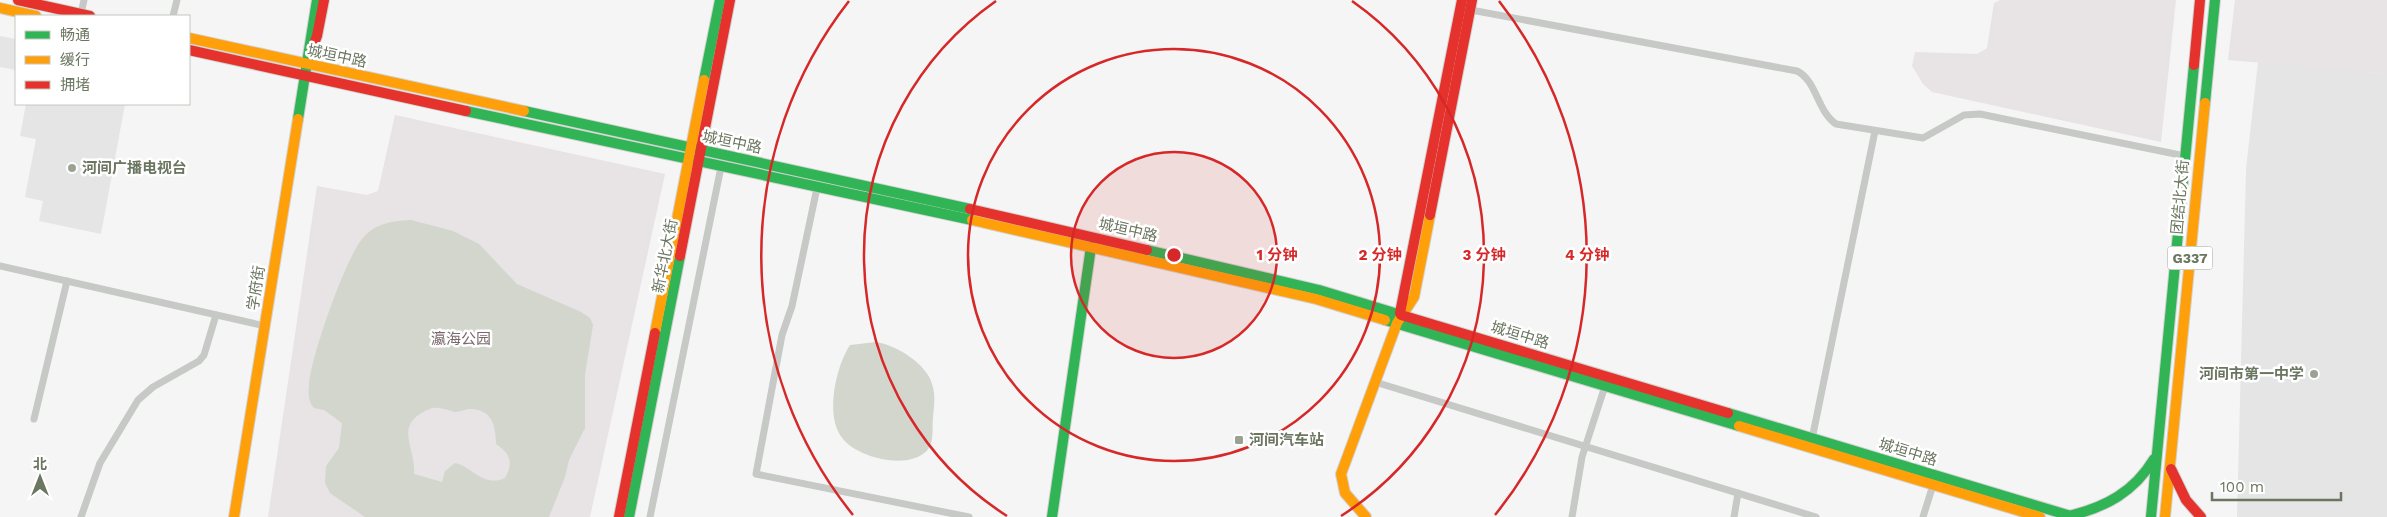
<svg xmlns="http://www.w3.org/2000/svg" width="2387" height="517" viewBox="0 0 2387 517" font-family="'Work Sans','Noto Sans SC',sans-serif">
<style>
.built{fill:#e4e5e4}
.green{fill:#e8e3e5}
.water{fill:#d3d6cd;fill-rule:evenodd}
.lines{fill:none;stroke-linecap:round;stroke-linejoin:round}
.fast-casing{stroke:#d1d2d0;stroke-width:12}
.slow-casing{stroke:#d1d2d0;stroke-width:12}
.jam-casing{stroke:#d1d2d0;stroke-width:12}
.street{stroke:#c7c9c6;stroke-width:7}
.fast{stroke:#30b455;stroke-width:10}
.slow{stroke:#ff9f0a;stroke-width:10}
.jam{stroke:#e5322d;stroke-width:10}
.ring{fill:none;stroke:#d62828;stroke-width:2.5}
.poi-dot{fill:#9ba294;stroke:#fff;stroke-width:2}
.labels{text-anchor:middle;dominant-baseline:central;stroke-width:5;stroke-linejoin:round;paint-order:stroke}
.shield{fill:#fff;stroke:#979f90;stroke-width:1}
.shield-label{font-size:14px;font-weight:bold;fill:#6b7660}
.street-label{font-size:15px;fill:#6b7660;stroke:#fff}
.poi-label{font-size:15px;font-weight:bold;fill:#6b7660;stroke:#fff;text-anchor:start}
.park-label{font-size:15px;fill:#79676a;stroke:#fff}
.centre{fill:#d62828;stroke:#fff;stroke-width:2.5}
.ring-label{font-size:15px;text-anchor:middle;font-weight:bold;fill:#d62828;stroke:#fff;stroke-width:5;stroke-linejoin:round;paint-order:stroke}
</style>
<rect width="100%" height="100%" fill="#f5f5f5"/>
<g class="built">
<polygon points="0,36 16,39 16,70 0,67"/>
<polygon points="2258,62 2387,74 2387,517 2237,517 2246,169"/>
<polygon points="26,104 125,104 101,234 39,221 43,201 25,197 36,139 20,136"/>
</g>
<g class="green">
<polygon points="2000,0 2176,0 2161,142 1932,92 1923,84 1912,66 1915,52 1977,54 1987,48 1994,3"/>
<polygon points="2235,0 2387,0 2387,74 2228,60"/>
<polygon points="395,115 665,174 590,517 268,517 317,186 367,195 378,191"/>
</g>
<g class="water">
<path d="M411,220L453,231L479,244L517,284L581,312L590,318L593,325L585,375V428L569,460L565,477L549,517H365L330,493L325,483L326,466L339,448L342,423L324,410L314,408C309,403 308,394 309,386C310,359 345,260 362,239C375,223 392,221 411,220ZM432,408C441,407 447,410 455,412C460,412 465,409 470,409C492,409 496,426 496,444C510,453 514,463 505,478C483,488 472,466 455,463L445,471L442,482L414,474C416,446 391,424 432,408Z"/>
<path d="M876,342C896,345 927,364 932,384C936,395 934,406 933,418C932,427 934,440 929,448C912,472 858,458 843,439C824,417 836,366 850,345Z"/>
</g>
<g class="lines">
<g class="fast-casing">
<g id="fast">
<polyline points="704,80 720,0"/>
<polyline points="2205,103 2215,0"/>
<polyline points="466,111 972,220"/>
<polyline points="524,111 970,209"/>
<polyline points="298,119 317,0"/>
<polyline points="1147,250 1319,290 1401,315"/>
<polyline points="1385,320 1739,426"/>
<polyline points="1728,413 2074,517"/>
<path d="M2069,516C2106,507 2134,492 2154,459"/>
<polyline points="629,517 680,256"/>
<polyline points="1052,517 1091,247"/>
<polyline points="2151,517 2194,65"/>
</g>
</g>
<g class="slow-casing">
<g id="slow">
<polyline points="0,8 36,16"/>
<polyline points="189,38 524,111"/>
<polyline points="972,220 1316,299 1385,320"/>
<polyline points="655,333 704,80"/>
<polyline points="1739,426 2040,517"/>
<polyline points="234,517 298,119"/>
<polyline points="1366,517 1345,493 1341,474 1397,323 1414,297 1430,215"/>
<polyline points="2165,517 2205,103"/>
</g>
</g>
<g class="jam-casing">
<g id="jam">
<polyline points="18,0 90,16"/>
<polyline points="312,49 317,36 324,0"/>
<polyline points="189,50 466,111"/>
<polyline points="2194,65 2200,0"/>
<polyline points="970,209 1147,250"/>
<polyline points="1430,215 1472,0"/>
<polyline points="680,256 730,0"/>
<polyline points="1400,313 1462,0"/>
<polyline points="1401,315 1728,413"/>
<polyline points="2171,469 2186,500 2201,517"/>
<polyline points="619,517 655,333"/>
</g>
</g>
<g class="street">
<path d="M1471,10L1797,71C1817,81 1817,111 1836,124L1923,138L1964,115L1980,114L2185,156"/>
<polyline points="81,14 84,0"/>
<polyline points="173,16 177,0"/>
<polyline points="817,188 792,306 782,335 756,474 969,517"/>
<polyline points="0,266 265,326"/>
<polyline points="1375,382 1816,517"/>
<polyline points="34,419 67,281"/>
<polyline points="1812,439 1875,131"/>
<polyline points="81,517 100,463 138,400 153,387 199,361 204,355 216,315"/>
<polyline points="650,517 721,167"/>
<polyline points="1572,517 1582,457 1605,386"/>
<polyline points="1734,517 1738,493"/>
<polyline points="1923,517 1933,485"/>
</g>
<use href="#fast" class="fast"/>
<use href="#slow" class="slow"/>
<use href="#jam" class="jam"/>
</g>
<circle cx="1174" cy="255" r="103" fill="#d62828" fill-opacity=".12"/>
<g class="ring">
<circle cx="1174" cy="255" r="103"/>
<circle cx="1174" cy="255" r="206"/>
<path d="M1007 516A310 310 0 0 1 996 1M1352 1A310 310 0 0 1 1341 516"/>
<path d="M853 515A413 413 0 0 1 849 1M1499 1A413 413 0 0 1 1495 515"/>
</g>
<g class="poi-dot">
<circle cx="72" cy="168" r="5"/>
<circle cx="2314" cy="374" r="5"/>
<rect x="1234" y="435" width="10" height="10" rx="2.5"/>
</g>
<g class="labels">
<rect class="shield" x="2167.5" y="246.5" width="45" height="23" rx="4"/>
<g class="shield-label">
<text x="2190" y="258">G337</text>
</g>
<g class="street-label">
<text transform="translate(337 56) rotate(12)">城垣中路</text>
<text transform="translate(732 142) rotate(12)">城垣中路</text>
<text transform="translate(2180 197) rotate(-85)">团结北大街</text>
<text transform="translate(1128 230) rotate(13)">城垣中路</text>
<text transform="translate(665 256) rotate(-79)">新华北大街</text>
<text transform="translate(256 288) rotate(-81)">学府街</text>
<text transform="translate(1520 335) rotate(17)">城垣中路</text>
<text transform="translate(1908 452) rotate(17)">城垣中路</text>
</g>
<g class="poi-label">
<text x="82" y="168">河间广播电视台</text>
<text x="2304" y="374" text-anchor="end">河间市第一中学</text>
<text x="1249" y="440">河间汽车站</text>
</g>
<g class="park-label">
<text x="461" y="339">瀛海公园</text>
</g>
</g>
<circle cx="1174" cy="255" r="8" class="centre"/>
<g class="ring-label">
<text x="1277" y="260">1 分钟</text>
<text x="1380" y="260">2 分钟</text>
<text x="1484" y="260">3 分钟</text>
<text x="1587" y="260">4 分钟</text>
</g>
<rect x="15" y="15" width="175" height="90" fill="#ffffff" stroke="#c4c8bf"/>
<rect x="25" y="31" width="25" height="8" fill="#30b455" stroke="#c4c8bf"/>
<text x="60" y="40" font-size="15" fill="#6b7660">畅通</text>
<rect x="25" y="56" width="25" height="8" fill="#ff9f0a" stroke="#c4c8bf"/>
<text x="60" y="65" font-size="15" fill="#6b7660">缓行</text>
<rect x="25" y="81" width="25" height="8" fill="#e5322d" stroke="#c4c8bf"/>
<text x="60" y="90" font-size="15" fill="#6b7660">拥堵</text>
<g transform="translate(40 477)" stroke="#ffffff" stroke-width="4" paint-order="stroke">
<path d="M0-4L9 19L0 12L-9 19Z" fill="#6b7660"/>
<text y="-8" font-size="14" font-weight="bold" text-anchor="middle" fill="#6b7660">北</text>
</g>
<path d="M2212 492v8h129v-8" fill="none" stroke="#6b7660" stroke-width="2.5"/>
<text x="2220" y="492" font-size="15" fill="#6b7660" stroke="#ffffff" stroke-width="4" paint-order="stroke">100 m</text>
</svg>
